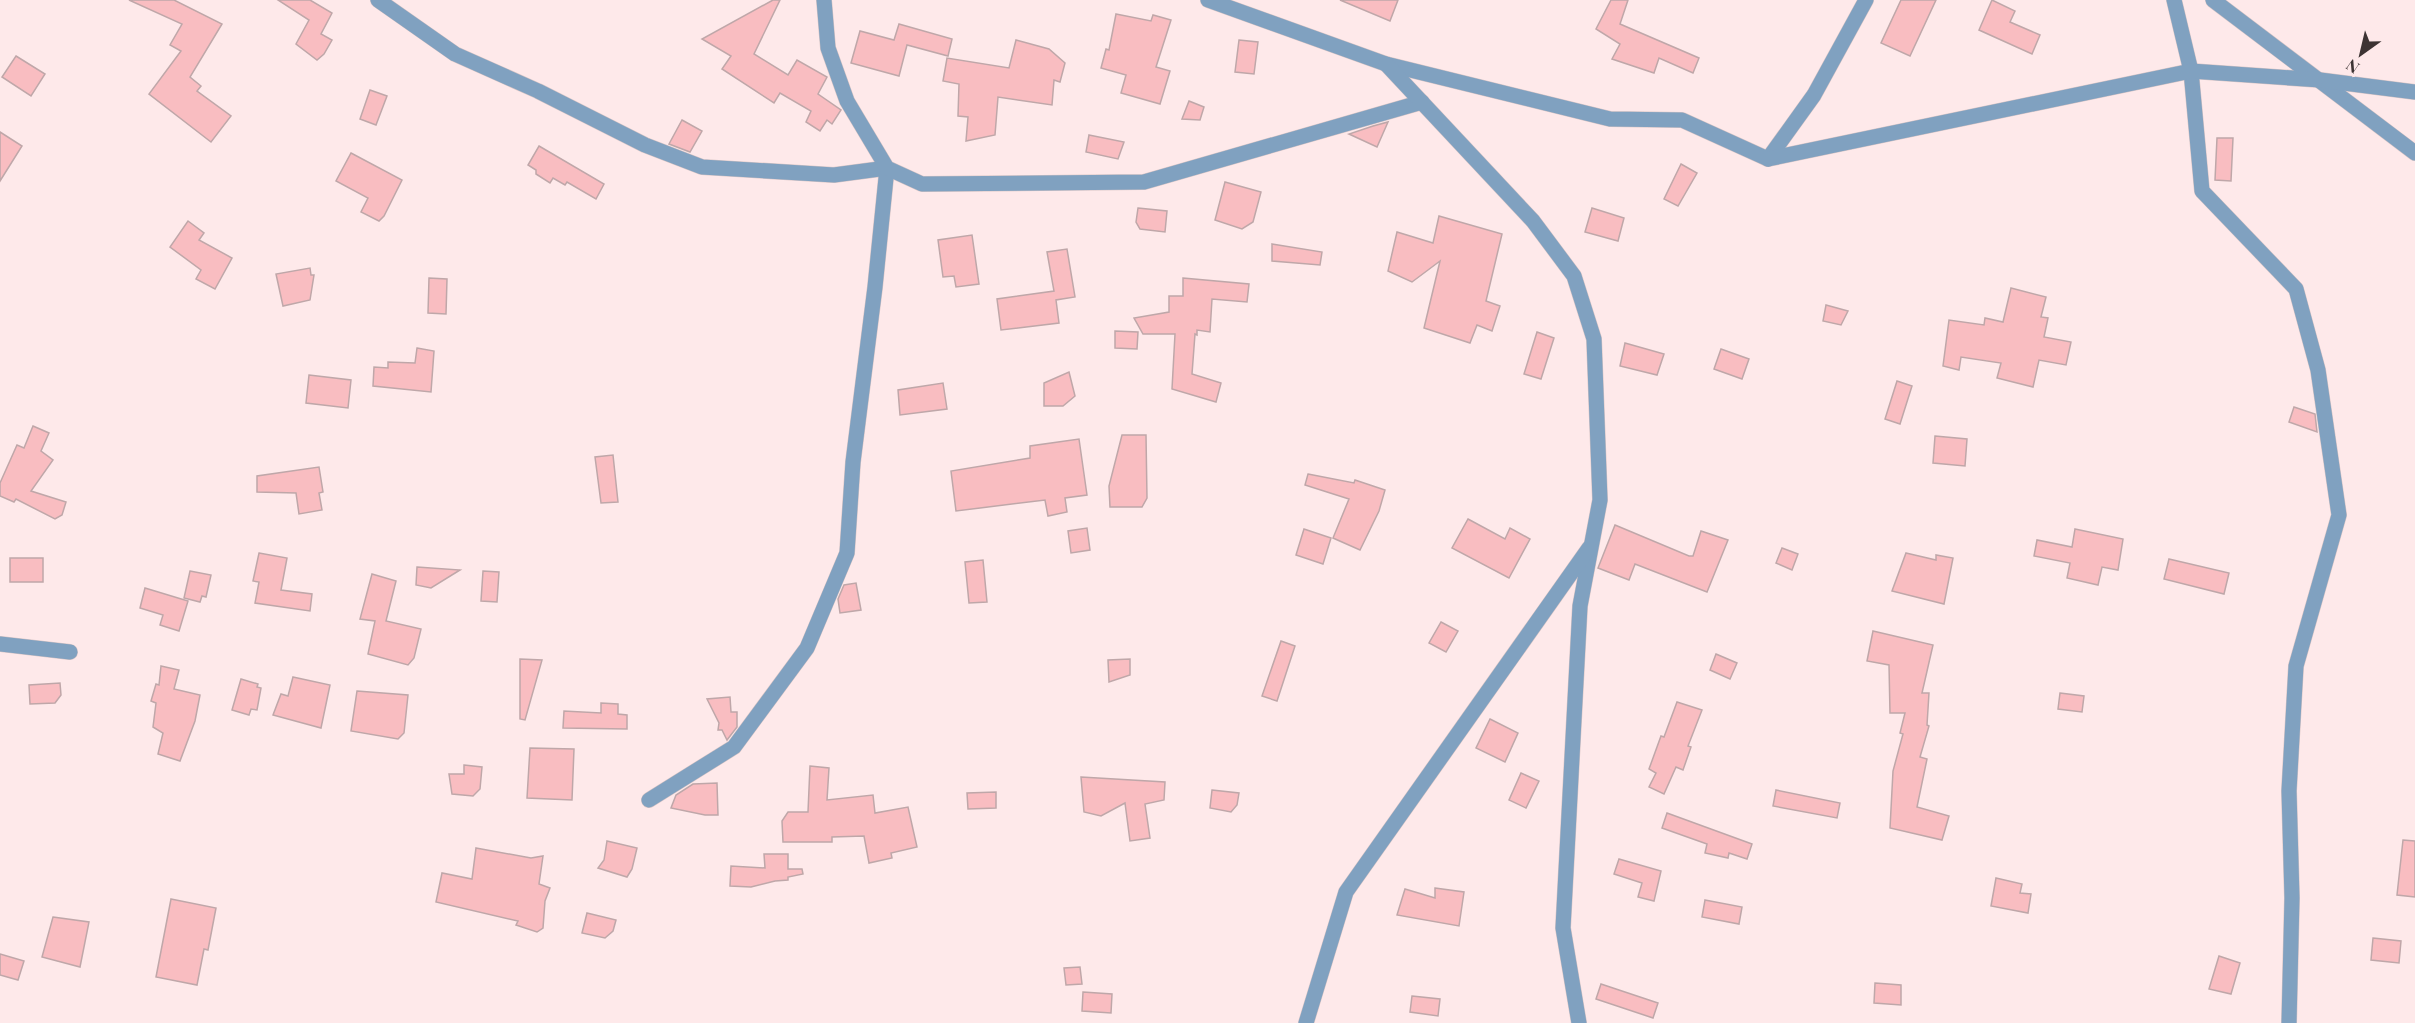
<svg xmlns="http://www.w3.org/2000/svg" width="2415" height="1023" viewBox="0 0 2415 1023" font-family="'Playfair Display',serif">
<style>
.building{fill:#f9bdc1;stroke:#bfa7a9;stroke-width:1.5}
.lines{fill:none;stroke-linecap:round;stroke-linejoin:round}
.street-casing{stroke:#d7c5c5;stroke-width:16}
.street{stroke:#80a1c0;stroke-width:15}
</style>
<rect width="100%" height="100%" fill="#fee9ea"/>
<g class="building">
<polygon points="129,0 174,0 222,24 190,77 201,86 197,91 231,116 211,142 149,94 181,51 170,45 182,24"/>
<polygon points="278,0 310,0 332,13 321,34 332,40 324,54 317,60 296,44 309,20"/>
<polygon points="773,0 780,0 754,54 788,75 797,60 827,77 818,94 841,110 832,124 827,120 820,131 806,122 811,111 780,93 774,103 722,69 731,56 702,39"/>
<polygon points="1340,0 1398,0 1390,21"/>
<polygon points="1611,0 1628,0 1620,24 1699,58 1693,73 1659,58 1654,73 1612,59 1620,44 1596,29"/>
<polygon points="1901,0 1936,0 1910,56 1881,43"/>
<polygon points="1992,0 2015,11 2010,22 2040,35 2032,54 1979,30"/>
<polygon points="1116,14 1151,21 1153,15 1171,20 1156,67 1170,71 1160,104 1121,93 1126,75 1101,68 1106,49 1109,50"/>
<polygon points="899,24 952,39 948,56 907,45 899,76 851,63 860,31 894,40"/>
<polygon points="1016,40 1049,49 1065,63 1060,82 1054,80 1052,105 998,97 995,135 966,141 968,117 958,116 959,84 943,81 947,58 1009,68"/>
<polygon points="1239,40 1258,42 1254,74 1235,72"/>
<polygon points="16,56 45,74 31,96 2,77"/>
<polygon points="370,90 387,96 376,125 360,119"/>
<polygon points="1189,101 1204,107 1200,120 1182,119"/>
<polygon points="682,120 702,131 690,152 669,144"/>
<polygon points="1388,122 1377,147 1349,134 1373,126"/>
<polygon points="0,132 22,146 0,181"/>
<polygon points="1089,135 1124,142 1118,159 1086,152"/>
<polygon points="2217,138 2233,138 2231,181 2215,180"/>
<polygon points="539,146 604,184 596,199 567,182 565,185 553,178 550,183 536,174 536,170 528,165"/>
<polygon points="351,153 402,180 384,216 379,221 361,212 368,198 336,181"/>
<polygon points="1681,164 1697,173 1678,206 1664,199"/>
<polygon points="1225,182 1261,192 1253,222 1242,229 1215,220"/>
<polygon points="1138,208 1167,211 1165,232 1140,229 1136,222"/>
<polygon points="1592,208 1624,218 1618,241 1585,232"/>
<polygon points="1439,216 1502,234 1486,301 1500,306 1492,331 1477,325 1470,343 1424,328 1440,261 1412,282 1388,271 1397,232 1433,243"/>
<polygon points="188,221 204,233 199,240 232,258 215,289 196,279 201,270 170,247"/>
<polygon points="972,235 979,284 956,287 954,276 943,277 938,240"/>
<polygon points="1272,244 1322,252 1320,265 1272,261"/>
<polygon points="1067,249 1075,297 1056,300 1059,323 1001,330 997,299 1054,291 1047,252"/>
<polygon points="310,268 311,275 314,275 310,300 283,306 276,274"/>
<polygon points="429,278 447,279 446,314 428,313"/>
<polygon points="1183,278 1249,284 1247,302 1212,299 1210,332 1197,330 1197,335 1195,334 1192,374 1221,383 1216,402 1172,389 1175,334 1143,334 1134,318 1169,312 1169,296 1183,296"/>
<polygon points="2011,288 2046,297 2041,317 2048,318 2044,337 2071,342 2066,365 2039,360 2033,387 1997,378 2001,363 1961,357 1959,370 1943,366 1949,320 1984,325 1985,318 2003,322"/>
<polygon points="1826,305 1848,311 1841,325 1823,321"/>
<polygon points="1115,331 1138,332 1137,349 1115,348"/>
<polygon points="1537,332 1554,338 1541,379 1524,374"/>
<polygon points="1625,343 1664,354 1657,375 1620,366"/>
<polygon points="417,348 434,351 431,392 373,386 374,367 388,368 388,362 415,363"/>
<polygon points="1721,349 1749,359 1742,379 1714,369"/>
<polygon points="1069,372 1075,396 1063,406 1044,406 1044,383"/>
<polygon points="309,375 351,380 348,408 306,403"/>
<polygon points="1897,381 1912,386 1900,424 1885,419"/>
<polygon points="943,383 947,409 900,415 898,390"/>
<polygon points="2294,407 2315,414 2317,432 2289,422"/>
<polygon points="33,426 49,433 41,451 53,460 31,491 66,502 62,515 55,519 16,499 14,502 0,496 0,483 17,445 24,448"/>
<polygon points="1122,435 1146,435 1147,498 1142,507 1110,507 1109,486"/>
<polygon points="1935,436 1967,439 1965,466 1933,463"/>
<polygon points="1079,439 1087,495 1065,498 1067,512 1048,516 1045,500 956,511 951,471 1030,458 1030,446"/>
<polygon points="613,455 618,502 601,503 595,457"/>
<polygon points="319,467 323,492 319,493 322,510 299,514 296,493 257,492 257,476"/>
<polygon points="1308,474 1354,483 1355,480 1385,490 1379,511 1360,550 1333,538 1349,499 1305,485"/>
<polygon points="1468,519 1505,539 1510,528 1530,539 1509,578 1452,548"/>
<polygon points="1615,525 1689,556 1693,556 1701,531 1728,540 1707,592 1635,564 1629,580 1598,568"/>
<polygon points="1087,528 1090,550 1071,553 1068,531"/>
<polygon points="1304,529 1331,538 1323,564 1296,555"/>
<polygon points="2075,529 2123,539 2118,570 2102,567 2098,585 2067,578 2070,563 2034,556 2037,540 2072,547"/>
<polygon points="1782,548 1798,554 1792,570 1776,563"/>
<polygon points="259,553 287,558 281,590 312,594 310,611 255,603 259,582 253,581"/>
<polygon points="1906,553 1936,560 1936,555 1953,558 1944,604 1892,591"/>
<rect x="10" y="558" width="33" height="24"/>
<polygon points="2169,559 2229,573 2224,594 2164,579"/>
<polygon points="983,560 987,602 969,603 965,562"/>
<polygon points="417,567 460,570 431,588 416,585"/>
<polygon points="190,571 211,575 206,597 202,596 200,602 184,598"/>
<polygon points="483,571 499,572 497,602 481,601"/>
<polygon points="372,574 396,581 386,621 421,629 414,658 408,665 368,654 375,621 360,619"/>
<polygon points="856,583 861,610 840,613 838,599 844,585"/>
<polygon points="145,588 188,601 179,631 160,625 163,615 140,608"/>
<polygon points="1441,622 1458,631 1446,652 1429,643"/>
<polygon points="1873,631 1933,645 1922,693 1929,693 1927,725 1929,726 1920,757 1927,759 1917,807 1949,816 1942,840 1890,828 1893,771 1903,734 1900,733 1905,713 1890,713 1889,665 1867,661"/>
<polygon points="1281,641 1295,646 1277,701 1262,696"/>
<polygon points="1716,654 1737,663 1730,679 1710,670"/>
<polygon points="520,659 542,660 525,720 520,719"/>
<polygon points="1130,659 1130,675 1109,682 1108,660"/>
<polygon points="161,666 179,670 174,689 200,695 195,721 180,761 158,754 163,733 153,727 156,703 151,701 156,684 159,685"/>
<polygon points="293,677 330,685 321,728 273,715 281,694 288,696"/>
<polygon points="241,679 258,684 257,687 261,688 257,710 251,709 249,715 232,710"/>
<polygon points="60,683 61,695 55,703 30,704 29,685"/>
<polygon points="357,691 408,695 404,733 398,739 351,731"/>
<polygon points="2060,693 2084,696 2082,712 2058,709"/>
<polygon points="730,697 731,712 737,712 737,727 727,740 722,730 718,730 719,723 707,699"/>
<polygon points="1677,702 1702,710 1688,746 1691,747 1683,770 1676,767 1664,794 1649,787 1656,773 1649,769 1661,736 1664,737"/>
<polygon points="601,703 618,704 618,714 627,715 627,729 563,728 564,711 601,713"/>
<polygon points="1490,719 1518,733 1505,762 1476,748"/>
<polygon points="530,748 574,749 572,800 527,798"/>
<polygon points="464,765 482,767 480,789 473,796 452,794 449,774 464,774"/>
<polygon points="810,766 829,768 827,800 873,795 875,813 908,807 917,847 891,853 892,858 869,863 864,836 832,837 832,842 783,842 782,821 788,812 808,812"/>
<polygon points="1521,773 1539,781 1526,808 1509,800"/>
<polygon points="1081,777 1165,782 1164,800 1145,804 1150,838 1130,841 1125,803 1101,816 1084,812"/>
<polygon points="717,783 718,815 705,815 671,808 676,795 693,784"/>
<polygon points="1212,790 1239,793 1237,805 1231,812 1210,808"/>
<polygon points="1776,790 1840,803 1837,818 1773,806"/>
<polygon points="996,792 996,808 968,809 967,793"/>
<polygon points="1667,813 1752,844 1747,859 1729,853 1728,858 1705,853 1707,844 1662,828"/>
<polygon points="2403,840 2415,841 2415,897 2397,895"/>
<polygon points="607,841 637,848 632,869 627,877 598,868 604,860"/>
<polygon points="476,848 531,858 543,856 539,884 550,888 545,901 543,928 537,932 516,925 518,921 436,902 442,873 472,879"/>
<polygon points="764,854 788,854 788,869 802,869 803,874 788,877 788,880 775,881 751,887 730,886 731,866 765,868"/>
<polygon points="1619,859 1661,871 1654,901 1638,897 1642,883 1614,874"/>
<polygon points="1996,878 2022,884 2020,893 2031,894 2028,913 1991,906"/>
<polygon points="1435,888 1464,892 1459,926 1397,915 1405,889 1435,898"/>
<polygon points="171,899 216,908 208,950 204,949 197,985 156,977"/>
<polygon points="1705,900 1742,907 1739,924 1702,917"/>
<polygon points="587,913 616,920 613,931 605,938 582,933"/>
<polygon points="53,917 89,922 80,967 42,957"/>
<polygon points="2373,938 2401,941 2399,963 2371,960"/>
<polygon points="0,954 24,961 18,980 0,975"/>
<polygon points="2219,956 2240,963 2231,994 2209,989"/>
<polygon points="1080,967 1082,984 1066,985 1064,968"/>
<polygon points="1875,983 1901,985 1901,1005 1874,1003"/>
<polygon points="1601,984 1658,1003 1653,1018 1596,999"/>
<polygon points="1083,992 1112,994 1111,1013 1082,1011"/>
<polygon points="1412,996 1440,999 1438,1016 1410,1012"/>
</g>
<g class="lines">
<g class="street-casing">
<g id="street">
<polyline points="378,0 455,54 538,91 645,145 702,167 834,175 887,168 875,287 853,462 847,553 807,648 734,747 649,800"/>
<polyline points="824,0 828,48 847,101 887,168 922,184 1144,182 1422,102"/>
<polyline points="1208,0 1386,64 1610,119 1682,120 1768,159 1814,95 1866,0"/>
<polyline points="2174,0 2191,71 2202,191 2296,289 2318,370 2339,515 2296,666 2289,791 2292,898 2289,1023"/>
<polyline points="2213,0 2415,153"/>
<polyline points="1386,64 1533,221 1574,276 1594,339 1600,500 1580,606 1563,928 1579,1023"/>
<polyline points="1768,159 2191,71 2320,80 2415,92"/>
<polyline points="0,644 70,652"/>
<polyline points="1306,1023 1346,892 1589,548"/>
</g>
</g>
<use href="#street" class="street"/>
</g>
<g transform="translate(2361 54) rotate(214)" stroke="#fee9ea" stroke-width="4.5" paint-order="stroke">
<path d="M0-4.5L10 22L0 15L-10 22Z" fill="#3d3333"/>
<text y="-9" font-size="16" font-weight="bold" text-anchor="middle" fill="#3d3333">N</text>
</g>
</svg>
